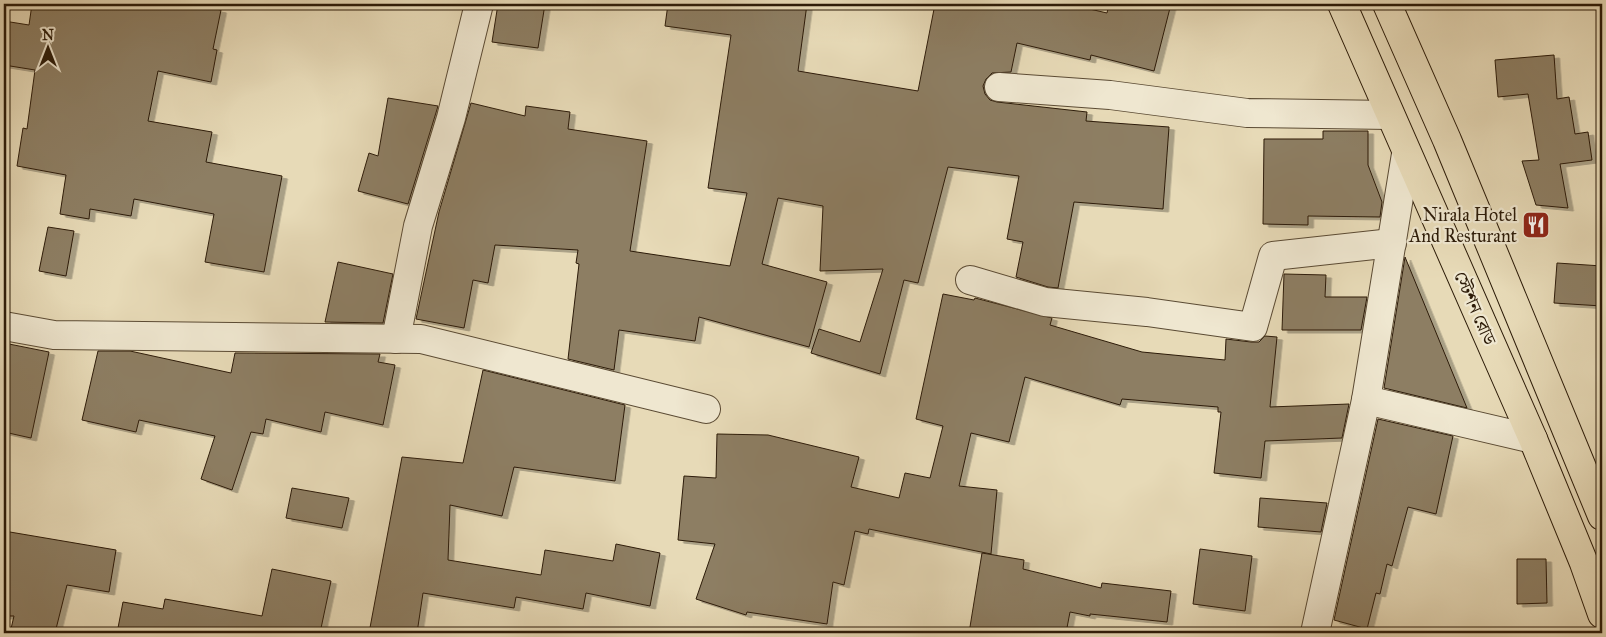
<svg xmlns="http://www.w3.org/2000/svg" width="1606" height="637" viewBox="0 0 1606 637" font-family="'IM FELL Great Primer','Noto Serif Bengali',serif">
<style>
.building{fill:#8d7e63;stroke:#2c1b08;filter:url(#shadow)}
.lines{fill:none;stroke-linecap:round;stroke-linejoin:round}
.street-casing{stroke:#5b4b34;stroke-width:30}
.primary-casing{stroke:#2c1b08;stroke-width:30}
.street{stroke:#efe7d0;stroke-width:28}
.primary{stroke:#e7dab7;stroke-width:28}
.labels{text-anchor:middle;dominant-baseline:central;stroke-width:4.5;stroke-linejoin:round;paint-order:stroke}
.poi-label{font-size:18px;fill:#2c1b08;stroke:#efe7d0;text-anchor:end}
.street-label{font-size:18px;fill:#2c1b08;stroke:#efe7d0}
</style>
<defs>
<filter id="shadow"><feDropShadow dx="5.5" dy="3" stdDeviation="0" flood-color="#0004"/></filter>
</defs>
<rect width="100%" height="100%" fill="#e7dab7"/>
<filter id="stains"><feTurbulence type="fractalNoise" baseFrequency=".004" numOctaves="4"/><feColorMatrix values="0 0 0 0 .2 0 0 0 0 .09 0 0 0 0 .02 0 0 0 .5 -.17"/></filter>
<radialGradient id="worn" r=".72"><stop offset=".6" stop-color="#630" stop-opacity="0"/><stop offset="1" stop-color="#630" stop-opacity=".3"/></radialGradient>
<g class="building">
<polygon points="32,4 190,4 221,10 213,49 217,50 211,82 158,71 148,121 212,132 206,162 282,176 264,272 205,262 214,214 134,199 131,216 90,209 89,219 60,214 66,175 17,166 23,128 27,129 35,70 4,65 4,21 29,25"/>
<polygon points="498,4 545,4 538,48 492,42"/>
<polygon points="668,4 807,4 798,71 918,91 935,4 1068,4 1107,13 1109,4 1171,4 1154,71 1091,55 1090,60 1017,43 1011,72 992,73 986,79 983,86 985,94 990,100 997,102 1087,112 1086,121 1169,127 1163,209 1074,202 1058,288 1048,287 1016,277 1023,242 1007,239 1019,176 948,167 918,283 904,280 880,374 811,353 819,329 860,342 883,269 820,271 823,206 778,198 762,264 827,282 809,347 699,317 695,341 619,330 614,370 568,359 579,264 576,263 578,250 495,245 488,283 473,280 464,328 416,319 439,212 471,103 525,116 526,106 570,112 568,129 647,141 630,251 730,266 747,193 708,188 731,35 665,26"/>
<polygon points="1554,55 1557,99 1569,97 1575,134 1588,132 1592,160 1560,164 1568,208 1536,205 1522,161 1539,160 1528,94 1498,97 1495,60"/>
<polygon points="388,98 438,106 408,204 358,191 369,153 378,156"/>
<polygon points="1323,131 1368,131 1368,165 1382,202 1380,217 1308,216 1308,225 1263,224 1264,139 1323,139"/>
<polygon points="48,227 74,231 66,276 39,271"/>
<polygon points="1405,257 1467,408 1384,388"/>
<polygon points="338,262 393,274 383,323 325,322"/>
<polygon points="1557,263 1602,266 1602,306 1554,303"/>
<polygon points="1284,274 1326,275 1325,297 1367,297 1361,330 1282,330"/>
<polygon points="943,294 974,300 975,298 1052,318 1050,325 1142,352 1225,360 1226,339 1251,342 1259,342 1265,336 1277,337 1270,407 1349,404 1342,438 1265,441 1261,478 1214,473 1221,412 1218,412 1218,407 1122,399 1120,405 1025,377 1009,442 971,433 959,486 997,490 991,554 869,529 868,534 855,531 844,585 833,582 827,624 747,612 746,615 696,599 715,544 678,540 684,476 716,478 717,434 768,435 859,457 851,487 899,498 905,473 930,478 943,426 916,419"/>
<polygon points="4,343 49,352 31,438 4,432"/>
<polygon points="98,351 130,351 231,373 235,353 380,354 378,362 395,365 383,425 325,412 321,432 266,419 263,434 251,432 232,490 201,479 215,436 139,420 136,432 82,420"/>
<polygon points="483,370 625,405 615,481 514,467 502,516 450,505 448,560 541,575 545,550 613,561 616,544 660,553 650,606 586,593 583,609 516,597 514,608 423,593 417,633 369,633 402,457 463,463"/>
<polygon points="1378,419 1453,436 1436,514 1408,507 1392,566 1387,564 1380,594 1376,593 1367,629 1334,620"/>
<polygon points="292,488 349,498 342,528 286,518"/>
<polygon points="1260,498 1327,503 1321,532 1258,527"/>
<polygon points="4,531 116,550 109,592 67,585 55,633 10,633 14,616 4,616"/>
<polygon points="1200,549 1252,556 1245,611 1193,604"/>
<polygon points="982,553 1024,560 1023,569 1101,588 1102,583 1171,591 1167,622 1090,614 1090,616 1070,612 1066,633 969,633"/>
<polygon points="1517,559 1546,559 1547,603 1517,604"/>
<polygon points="272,569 331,581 320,633 117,633 123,602 163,609 165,599 262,616"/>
</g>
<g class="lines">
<g class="street-casing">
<g id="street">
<polyline points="999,87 1110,95 1247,113 1390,115"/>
<polyline points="970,280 1045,302 1147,312 1253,327 1273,256 1392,243"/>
<polyline points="4,326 54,335 421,339 706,409"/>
<polyline points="396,339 418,226 451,118 479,4"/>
<polyline points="1366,400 1533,439"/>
<polyline points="1315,633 1366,400 1406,154"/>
</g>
</g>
<g class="primary-casing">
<g id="primary">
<polyline points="1342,4 1533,439 1584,563 1602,614"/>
<polyline points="1387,4 1447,140 1602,516"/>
</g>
</g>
<use href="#street" class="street"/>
<use href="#primary" class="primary"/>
</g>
<defs>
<g id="restaurant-square" transform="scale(1.4375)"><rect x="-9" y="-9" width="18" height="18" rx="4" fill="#8f2418" stroke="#efe7d0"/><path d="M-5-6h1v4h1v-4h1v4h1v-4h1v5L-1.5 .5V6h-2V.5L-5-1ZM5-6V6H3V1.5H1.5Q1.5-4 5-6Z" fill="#fff"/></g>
</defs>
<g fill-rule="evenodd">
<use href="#restaurant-square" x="1536" y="225"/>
</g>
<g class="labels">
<g class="poi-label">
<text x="1517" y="215">Nirala Hotel<tspan x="1517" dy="21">And Resturant</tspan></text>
</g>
<g class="street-label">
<text transform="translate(1475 308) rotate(66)">স্টেশন রোড</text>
</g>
</g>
<rect width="1606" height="637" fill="none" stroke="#e7dab7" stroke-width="20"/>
<rect x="5" y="5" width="1596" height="627" fill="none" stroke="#2c1b08" stroke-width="2.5"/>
<rect x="10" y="10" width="1586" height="617" fill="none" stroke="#2c1b08"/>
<g transform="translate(48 48)" stroke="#efe7d0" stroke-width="4" paint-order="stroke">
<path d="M0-4L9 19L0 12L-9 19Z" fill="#2c1b08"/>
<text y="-8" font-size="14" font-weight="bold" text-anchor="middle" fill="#2c1b08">N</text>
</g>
<rect width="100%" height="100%" filter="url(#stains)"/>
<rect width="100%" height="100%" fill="url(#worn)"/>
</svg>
